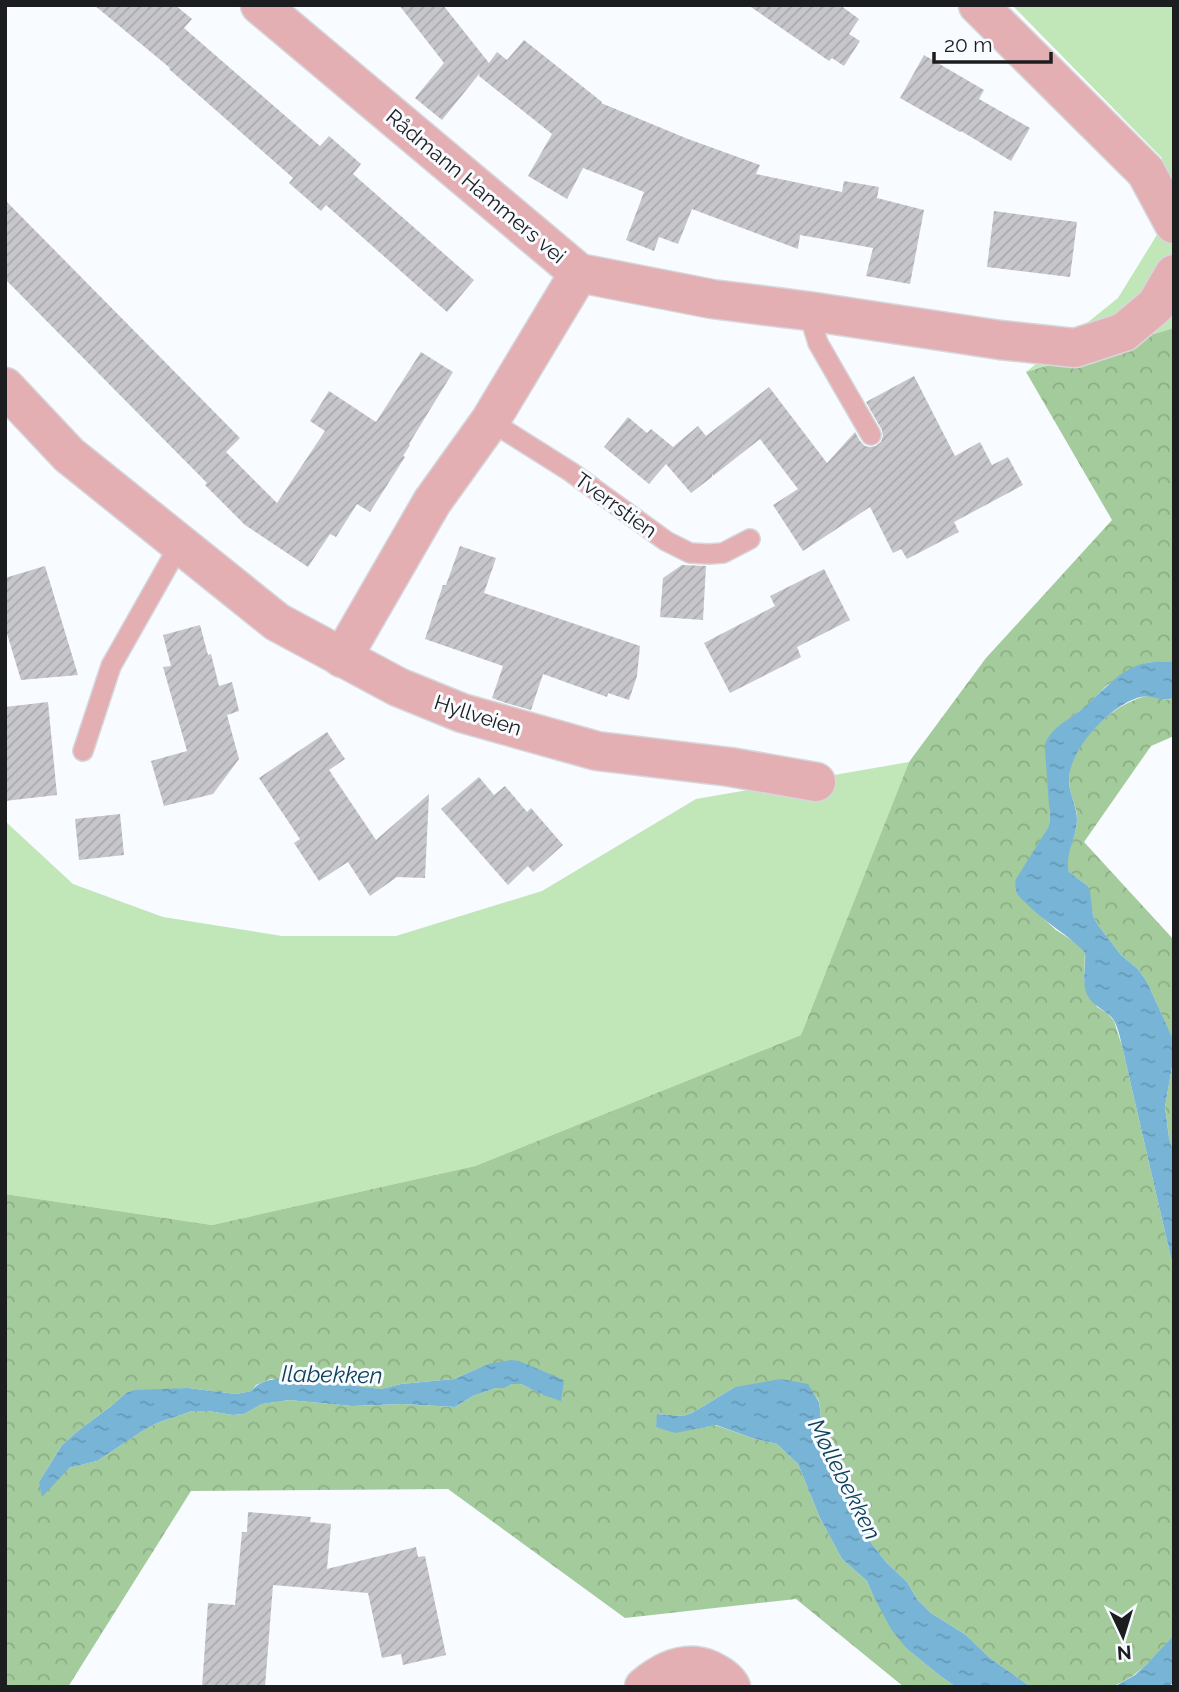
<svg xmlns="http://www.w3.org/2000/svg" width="1179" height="1692" viewBox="0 0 1179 1692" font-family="Raleway,sans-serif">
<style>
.green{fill:#c1e6b8}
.forest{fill:url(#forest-crowns);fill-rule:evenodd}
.water{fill:url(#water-ripples)}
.building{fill:url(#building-hatch)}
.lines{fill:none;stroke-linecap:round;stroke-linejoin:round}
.lane-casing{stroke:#d5d7db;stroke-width:22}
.street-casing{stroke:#d5d7db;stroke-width:41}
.lane{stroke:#e4afb2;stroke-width:19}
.street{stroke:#e4afb2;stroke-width:38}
.labels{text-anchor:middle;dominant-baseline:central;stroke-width:6;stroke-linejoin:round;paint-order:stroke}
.street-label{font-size:21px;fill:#1c1d1f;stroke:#f8fbff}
.water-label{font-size:23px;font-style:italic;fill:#0e4158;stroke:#f8fbff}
</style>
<defs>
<pattern id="forest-crowns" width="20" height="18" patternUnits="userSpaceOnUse" patternTransform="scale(1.75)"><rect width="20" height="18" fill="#a4cb9b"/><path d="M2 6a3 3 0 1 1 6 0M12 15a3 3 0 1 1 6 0" fill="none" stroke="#8dae85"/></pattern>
<pattern id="water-ripples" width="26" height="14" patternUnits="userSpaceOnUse" patternTransform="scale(1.75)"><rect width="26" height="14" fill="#77b4d5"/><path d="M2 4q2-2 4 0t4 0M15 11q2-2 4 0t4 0" fill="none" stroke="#669ab6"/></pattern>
<pattern id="building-hatch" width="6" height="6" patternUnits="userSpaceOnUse" patternTransform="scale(1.75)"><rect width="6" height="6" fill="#c6c6cb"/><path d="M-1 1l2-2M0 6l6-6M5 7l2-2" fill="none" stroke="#aaaaae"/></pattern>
</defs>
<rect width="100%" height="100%" fill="#f8fbff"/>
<g class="green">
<polygon points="1012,5 1174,5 1174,328 1026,372 1118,298 1163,225 1162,158"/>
<polygon points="909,762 801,1035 475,1166 212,1225 5,1194 5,821 73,884 163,917 282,936 396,936 542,891 696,799"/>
</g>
<g class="forest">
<path d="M1174,328V661L1145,663L1107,685L1089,704L1063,723L1049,805L1050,820L1048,829L1019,896L1056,930L1076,943L1085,953L1084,981L1097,1007L1107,1013L1114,1021L1122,1046L1174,1271V1635C1157,1654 1140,1675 1116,1685C1105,1690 1050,1687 1035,1687L1028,1685L990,1658L966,1635L931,1613L917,1599L907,1582L886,1562L872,1544L830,1464L824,1442L819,1401L807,1384L735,1387L692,1413L683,1416L658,1414L656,1427L694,1429L715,1425L752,1438L777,1444L798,1464L820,1518L842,1559L867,1581L872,1593L907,1649L939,1675L956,1687H904L796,1599L625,1618L448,1489L191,1491L68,1687H5V1194L212,1225L475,1166L801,1035L909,762L986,658L1112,520L1026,372ZM488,1364L549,1375L564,1380L543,1395L521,1384H512L505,1388H496L473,1396L455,1407L402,1404L352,1406L289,1400L262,1404L244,1414L233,1415L208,1411H192L157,1423L144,1430L97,1461L69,1468L39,1482L62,1445L79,1430L110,1407L126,1393L188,1388L236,1394L251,1391L256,1385L271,1379L381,1389L401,1384L454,1379Z"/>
<path d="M1148,696C1158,697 1164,702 1174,698V736L1151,746L1084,842L1174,940V1042L1147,982L1138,969L1121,955L1098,925L1093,916L1088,886L1069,872L1067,865C1067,849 1078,834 1077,818C1077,806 1069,794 1069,781C1068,745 1115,701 1148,696Z"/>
<polygon points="1174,1055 1174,1154 1169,1138 1165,1107"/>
</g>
<g class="water">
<path d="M1174,661V698C1158,703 1154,693 1137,698C1109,707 1067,751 1069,783C1070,795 1077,807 1077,820C1077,838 1064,854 1069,872L1088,886L1090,891L1093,916L1098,925L1121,955L1138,969L1147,982L1172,1037L1174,1055L1165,1107L1169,1138L1174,1154V1271L1122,1046C1120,1037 1118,1027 1113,1019C1105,1009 1091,1006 1086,992C1082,980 1086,965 1085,953C1069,935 1047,924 1030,907C1026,903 1021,899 1018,895C1015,890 1015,884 1016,879L1048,828L1050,820L1045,749C1045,744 1045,742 1048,738C1057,723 1077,715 1089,703C1104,690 1116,674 1136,666C1147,661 1161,662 1174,661Z"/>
<path d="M511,1360L519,1361L564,1380L561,1401L543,1395L521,1384H512L505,1388H496L473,1396L455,1407L402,1404L352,1406L289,1400L262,1404L244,1414L233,1415L208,1411H192L157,1423L144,1430L97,1461L69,1468L42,1497L39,1482L62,1445L79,1430L110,1407L126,1393L135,1390L188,1388L236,1394L251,1391C260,1380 273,1379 286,1378L381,1389L401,1384L454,1379L488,1364Z"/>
<polygon points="781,1379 808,1384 819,1402 824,1442 830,1465 872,1544 886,1562 907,1582 917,1599 931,1613 966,1635 990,1658 1028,1685 1035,1687 956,1687 939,1675 907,1649 891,1629 872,1593 867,1581 842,1559 820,1518 798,1464 777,1444 752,1438 716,1425 675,1433 656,1427 657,1414 683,1416 692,1413 735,1387"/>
<polygon points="1174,1635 1174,1682 1168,1687 1114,1687 1135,1675 1147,1664"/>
</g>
<g class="building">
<polygon points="94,5 175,5 192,19 184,28 320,146 329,136 361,164 353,174 474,280 447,312 326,205 321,211 289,183 293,178 169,69 170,68"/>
<polygon points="399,5 443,5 489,63 497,52 507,60 524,40 602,102 601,103 688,139 760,165 756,174 842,192 844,181 879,187 877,198 924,210 910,284 866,276 873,248 800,235 798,249 692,209 678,244 659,237 654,251 626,240 644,192 583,168 567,199 528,176 552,134 479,76 480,73 442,120 415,98 444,63"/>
<polygon points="748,5 840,5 859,19 849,34 860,41 844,66 832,58 829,61"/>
<polygon points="924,55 984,90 979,99 1030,128 1011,161 961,131 960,132 900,98"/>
<polygon points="5,200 240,438 226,452 277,503 325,431 310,421 329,391 376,422 421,352 453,372 409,444 410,445 403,456 405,457 370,512 357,504 336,537 330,534 308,567 245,525 205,485 207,483 5,279"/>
<polygon points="994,211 1077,222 1070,277 987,267"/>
<polygon points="914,376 955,456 980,442 992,465 1008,457 1023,485 954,522 959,532 907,559 901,549 893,553 870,507 803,551 773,505 798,489 760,439 713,476 712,473 712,477 691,493 666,464 649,484 604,447 628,417 647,433 651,429 673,447 698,426 706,436 769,387 827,463 855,432 860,441 865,446 870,447 876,446 881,442 883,436 882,430 866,402"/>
<polygon points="460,546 496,558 484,593 640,646 637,676 629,700 608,693 607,697 543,674 531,710 506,703 492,698 503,666 425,639 443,585 446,585"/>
<polygon points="682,565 706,566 703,620 660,617 663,578"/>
<polygon points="45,566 78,675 21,680 5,627 5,578"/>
<polygon points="824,569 850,620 797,647 801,657 730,693 704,643 775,606 770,596"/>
<polygon points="200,625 208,655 211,654 219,686 232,682 239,711 227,715 239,759 213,794 164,806 151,761 187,751 163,667 171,666 163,635"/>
<polygon points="48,702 57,795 5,801 5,707"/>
<polygon points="327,732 345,759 329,770 376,840 429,794 425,878 397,877 370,896 348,862 319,881 294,843 300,839 259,778"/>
<polygon points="479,777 494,795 505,786 527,812 531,808 563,845 533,872 528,866 508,885 441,809"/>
<polygon points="120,814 124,855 79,860 75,819"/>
<polygon points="248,1512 311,1517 310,1522 331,1524 327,1569 416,1547 418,1557 425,1556 446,1655 403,1665 401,1654 382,1658 368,1593 273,1585 265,1687 202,1687 208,1603 235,1605 242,1532 247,1532"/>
</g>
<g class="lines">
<g class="lane-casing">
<g id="lane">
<polyline points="808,311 818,343 871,435"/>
<polyline points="490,421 571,472 666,541 690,553 709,554 723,553 750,539"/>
<polyline points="83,751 111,666 180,544"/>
</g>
</g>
<g class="street-casing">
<g id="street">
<polyline points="260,5 579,273 712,299 808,311 1000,340 1075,348 1124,332 1156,305 1174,274"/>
<polyline points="978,5 1146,172 1174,224"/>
<polyline points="5,387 69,455 277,622 398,687 462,713 597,751 730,767 816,782"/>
<polyline points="342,658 432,502 490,421 579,273"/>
<path d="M644,1687C663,1671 685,1659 710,1670C718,1674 727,1679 731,1687"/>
</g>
</g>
<use href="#lane" class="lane"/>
<use href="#street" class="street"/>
</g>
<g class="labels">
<g class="street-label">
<text transform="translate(476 186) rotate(40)">Rådmann Hammers vei</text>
<text transform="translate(616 505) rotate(36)">Tverrstien</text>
<text transform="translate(478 715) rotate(18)">Hyllveien</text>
</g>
<g class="water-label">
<text transform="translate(332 1374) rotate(1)">Ilabekken</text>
<text transform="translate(845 1479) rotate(63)">Møllebekken</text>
</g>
</g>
<rect width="1179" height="1692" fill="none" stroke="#1c1d1f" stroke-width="14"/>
<g transform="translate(1123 1636) rotate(176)" stroke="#f8fbff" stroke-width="5" paint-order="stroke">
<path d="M0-5L12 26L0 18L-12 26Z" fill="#1c1d1f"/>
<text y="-10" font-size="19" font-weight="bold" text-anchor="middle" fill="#1c1d1f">N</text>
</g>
<path d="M934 52v10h117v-10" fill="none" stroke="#1c1d1f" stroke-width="3.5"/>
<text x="944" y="52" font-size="21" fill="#1c1d1f" stroke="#f8fbff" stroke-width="5" paint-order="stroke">20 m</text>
</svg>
